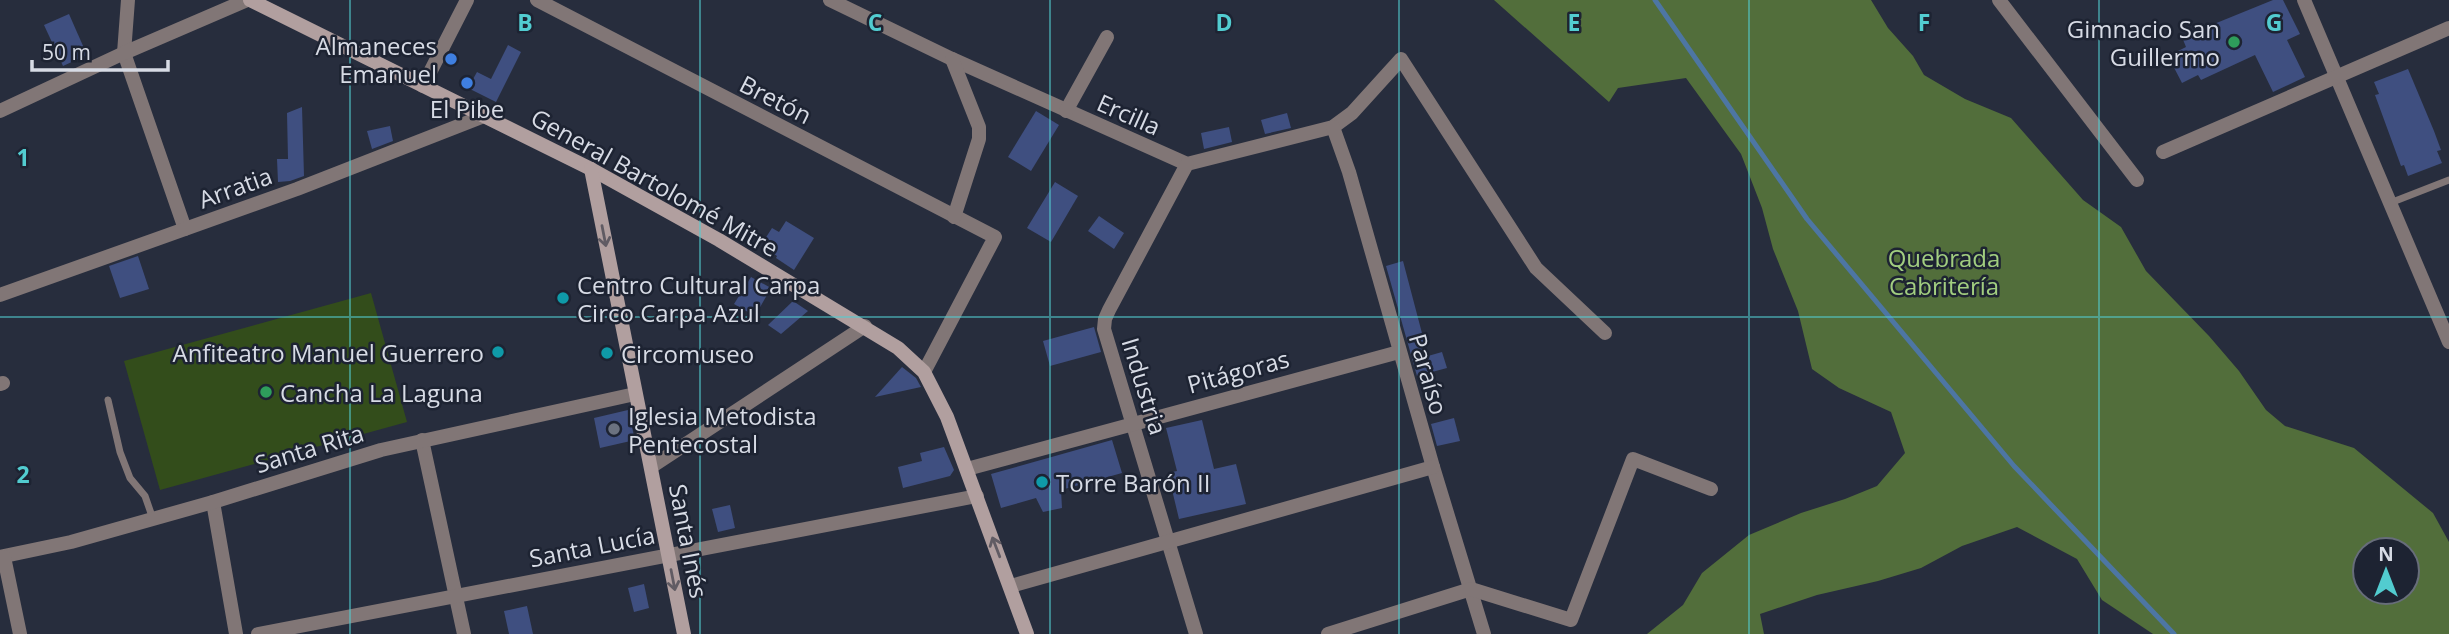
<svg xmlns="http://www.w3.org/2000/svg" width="2449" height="634" viewBox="0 0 2449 634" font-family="'Open Sans',sans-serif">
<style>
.green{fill:#334d1b}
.forest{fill:#526e3b;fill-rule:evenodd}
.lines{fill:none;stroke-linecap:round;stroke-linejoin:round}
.stream{stroke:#4d76a3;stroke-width:5}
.building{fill:#3f4f80}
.lane{stroke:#817676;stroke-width:7}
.street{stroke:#817676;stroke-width:14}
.secondary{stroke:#b19f9f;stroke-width:14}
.oneway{stroke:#605b63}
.grid{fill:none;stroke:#52ccd0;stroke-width:2;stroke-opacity:0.55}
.leisure-dot{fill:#2e9e5b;stroke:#1d2332;stroke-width:2.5}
.shop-dot{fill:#3f7fe0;stroke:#1d2332;stroke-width:2.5}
.culture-dot{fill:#0f9aa8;stroke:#1d2332;stroke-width:2.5}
.worship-dot{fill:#6b7280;stroke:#1d2332;stroke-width:2.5}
.labels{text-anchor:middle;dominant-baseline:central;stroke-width:5;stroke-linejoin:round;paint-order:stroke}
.poi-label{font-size:24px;fill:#d7dbe5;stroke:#1d2332;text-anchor:start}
.street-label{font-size:24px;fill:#d7dbe5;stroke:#1d2332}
.park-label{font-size:24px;fill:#a2ce80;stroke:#1d2332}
.grid-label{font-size:23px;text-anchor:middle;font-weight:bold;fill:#52ccd0;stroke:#1d2332;stroke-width:5;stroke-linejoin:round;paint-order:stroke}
</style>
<rect width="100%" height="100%" fill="#272d3d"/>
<polygon class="green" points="371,293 407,422 160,490 124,361"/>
<path class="forest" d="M1494,0H1871L1888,28L1913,56L1924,75L1965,99L2011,118L2083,200L2121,227L2146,271L2209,336L2239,371L2266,410L2285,426L2354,448L2433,513L2449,542V634H2153L2102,600L2077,559L2017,527L1962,546L1921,568L1878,581L1817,595L1760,614L1764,634H1647L1683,605L1702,573L1749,535L1801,513L1845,499L1877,486L1905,453L1891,412L1839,388L1812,369L1798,311L1773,249L1762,208L1741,154L1686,78L1618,88L1609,102ZM2365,550H2407V592H2365Z"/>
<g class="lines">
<polyline class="stream" points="1655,0 1807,219 2014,466 2174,634"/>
</g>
<g class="building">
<polygon points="2273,0 2283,0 2300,34 2287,40 2305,77 2273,92 2255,55 2201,80 2198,75 2182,83 2168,56 2186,47 2182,37"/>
<polygon points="69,14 87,55 63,66 44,25"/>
<polygon points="508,45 521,52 496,102 468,88 477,72 491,79"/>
<polygon points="2408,69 2434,131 2441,150 2437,151 2442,163 2408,176 2404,165 2401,166 2375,95 2379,94 2374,82"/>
<polygon points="302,107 304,176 290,181 278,182 277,159 288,159 287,113"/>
<polygon points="1036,111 1059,125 1031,171 1008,157"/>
<polygon points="1287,113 1291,128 1265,134 1261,120"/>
<polygon points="390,126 393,141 372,149 367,131"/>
<polygon points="1229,127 1232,142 1204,149 1201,133"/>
<polygon points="1055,182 1078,196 1051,242 1027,228"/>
<polygon points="1099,216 1124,233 1114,249 1088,231"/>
<polygon points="786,221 814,238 794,270 776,258 777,256 770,251 772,247 763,242 772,228 779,232"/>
<polygon points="138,256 149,289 120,298 109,266"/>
<polygon points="1403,261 1428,356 1442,352 1447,368 1417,376 1386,266"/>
<polygon points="751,277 771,288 755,316 734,304"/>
<polygon points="793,301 808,311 781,334 768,325"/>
<polygon points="1094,327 1101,352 1050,366 1043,341"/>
<polygon points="902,367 916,378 921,387 875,397"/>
<polygon points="628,410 635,440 600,448 594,418"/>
<polygon points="1454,418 1460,441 1437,446 1431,424"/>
<polygon points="1202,420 1214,469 1236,464 1246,504 1179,519 1168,473 1177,471 1166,428"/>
<polygon points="1112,440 1122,473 1061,490 1062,508 1043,512 1036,498 1001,508 991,474"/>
<polygon points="944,447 954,470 950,476 903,488 898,467 922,461 920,453"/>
<polygon points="730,505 735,528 718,532 712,509"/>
<polygon points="644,584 649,608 634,612 628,588"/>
<polygon points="527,606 533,634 509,634 504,611"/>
</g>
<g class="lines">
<g class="lane">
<polyline points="2390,203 2449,180"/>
<polyline points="108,400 120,452 130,478 145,496 153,519"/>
</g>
<g class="street">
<polyline points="128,0 124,53 185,229"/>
<polyline points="537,0 995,237 924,372"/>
<polyline points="830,0 952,59 1187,164 1333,127 1352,113 1401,59 1536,268 1605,333"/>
<polyline points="1999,0 2137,180"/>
<polyline points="2304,0 2449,342"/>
<polyline points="952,59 979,127 979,139 954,217"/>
<polyline points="423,86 467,0"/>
<polyline points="0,111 124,53 247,0"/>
<polyline points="1066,111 1107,37"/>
<polyline points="1333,127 1349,172 1433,467 1484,634"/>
<polyline points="2163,152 2449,28"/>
<polyline points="1187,164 1109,310 1105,319 1104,329 1196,634"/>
<polyline points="0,295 297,189 484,116"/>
<polyline points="0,384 3,383"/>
<polyline points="422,440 464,634"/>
<polyline points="651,467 865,326"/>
<polyline points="967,469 1399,352"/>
<polyline points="213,502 236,634"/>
<polyline points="0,557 71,542 213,502 381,450 635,394"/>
<polyline points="4,557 20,634"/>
<polyline points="1011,586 1433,467"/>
<polyline points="258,634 977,496"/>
<polyline points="1328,634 1471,589 1571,620 1633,459 1711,489"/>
</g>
<g class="secondary">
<polyline points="250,0 591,169 719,240 898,348 924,372 947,417 1027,634"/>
<polyline points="591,169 684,634"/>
</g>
</g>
<defs><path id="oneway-shaft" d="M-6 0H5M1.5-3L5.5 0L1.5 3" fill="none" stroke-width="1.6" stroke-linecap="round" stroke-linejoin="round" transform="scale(1.75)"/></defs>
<g class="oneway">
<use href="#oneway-shaft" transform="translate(604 236) rotate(79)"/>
<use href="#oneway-shaft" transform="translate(996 547) rotate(-111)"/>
<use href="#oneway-shaft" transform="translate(673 580) rotate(79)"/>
</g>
<path class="grid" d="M350,0V634M700,0V634M1050,0V634M1399,0V634M1749,0V634M2099,0V634M0,317H2449"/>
<g class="leisure-dot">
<circle cx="2234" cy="42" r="7"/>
<circle cx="266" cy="392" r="7"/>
</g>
<g class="shop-dot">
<circle cx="451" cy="59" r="7"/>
<circle cx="467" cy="83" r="7"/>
</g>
<g class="culture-dot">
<circle cx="563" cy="298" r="7"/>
<circle cx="498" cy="352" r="7"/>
<circle cx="607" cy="353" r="7"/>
<circle cx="1042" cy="482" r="7"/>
</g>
<circle class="worship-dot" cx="614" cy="429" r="7"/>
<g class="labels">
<g class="poi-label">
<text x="2220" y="28" text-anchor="end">Gimnacio San<tspan x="2220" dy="28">Guillermo</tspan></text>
<text x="437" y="45" text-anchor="end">Almaneces<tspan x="437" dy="28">Emanuel</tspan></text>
<text x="467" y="108" text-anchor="middle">El Pibe</text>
<text x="577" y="284">Centro Cultural Carpa<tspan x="577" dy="28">Circo Carpa Azul</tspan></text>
<text x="484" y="352" text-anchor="end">Anfiteatro Manuel Guerrero</text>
<text x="621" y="353">Circomuseo</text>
<text x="280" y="392">Cancha La Laguna</text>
<text x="628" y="415">Iglesia Metodista<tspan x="628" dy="28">Pentecostal</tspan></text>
<text x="1056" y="482">Torre Barón II</text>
</g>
<g class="street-label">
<text transform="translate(776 99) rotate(27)">Bretón</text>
<text transform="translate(1129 114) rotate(24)">Ercilla</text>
<text transform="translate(655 182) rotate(29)">General Bartolomé Mitre</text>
<text transform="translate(235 187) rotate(-20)">Arratia</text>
<text transform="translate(1238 371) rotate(-15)">Pitágoras</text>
<text transform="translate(1429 374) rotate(74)">Paraíso</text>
<text transform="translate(1145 386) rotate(73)">Industria</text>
<text transform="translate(309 448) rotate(-17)">Santa Rita</text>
<text transform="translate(689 541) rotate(79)">Santa Inés</text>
<text transform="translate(592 546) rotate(-11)">Santa Lucía</text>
</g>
<g class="park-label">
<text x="1944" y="257">Quebrada<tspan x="1944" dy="28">Cabritería</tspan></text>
</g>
</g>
<g class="grid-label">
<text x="525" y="31">B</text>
<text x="875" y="31">C</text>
<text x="1224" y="31">D</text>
<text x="1574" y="31">E</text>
<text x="1924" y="31">F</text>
<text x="2274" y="31">G</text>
<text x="23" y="166">1</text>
<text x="23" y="483">2</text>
</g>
<g transform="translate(2386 571)"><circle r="33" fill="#1d2332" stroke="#676d7a" stroke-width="2"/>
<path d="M0-5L12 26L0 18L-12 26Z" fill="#52ccd0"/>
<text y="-10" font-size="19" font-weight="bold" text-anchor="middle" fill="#d7dbe5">N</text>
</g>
<path d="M32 60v10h136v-10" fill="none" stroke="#d7dbe5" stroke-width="3.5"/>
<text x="42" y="60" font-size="21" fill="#d7dbe5" stroke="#1d2332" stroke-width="5" paint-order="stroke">50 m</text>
</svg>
